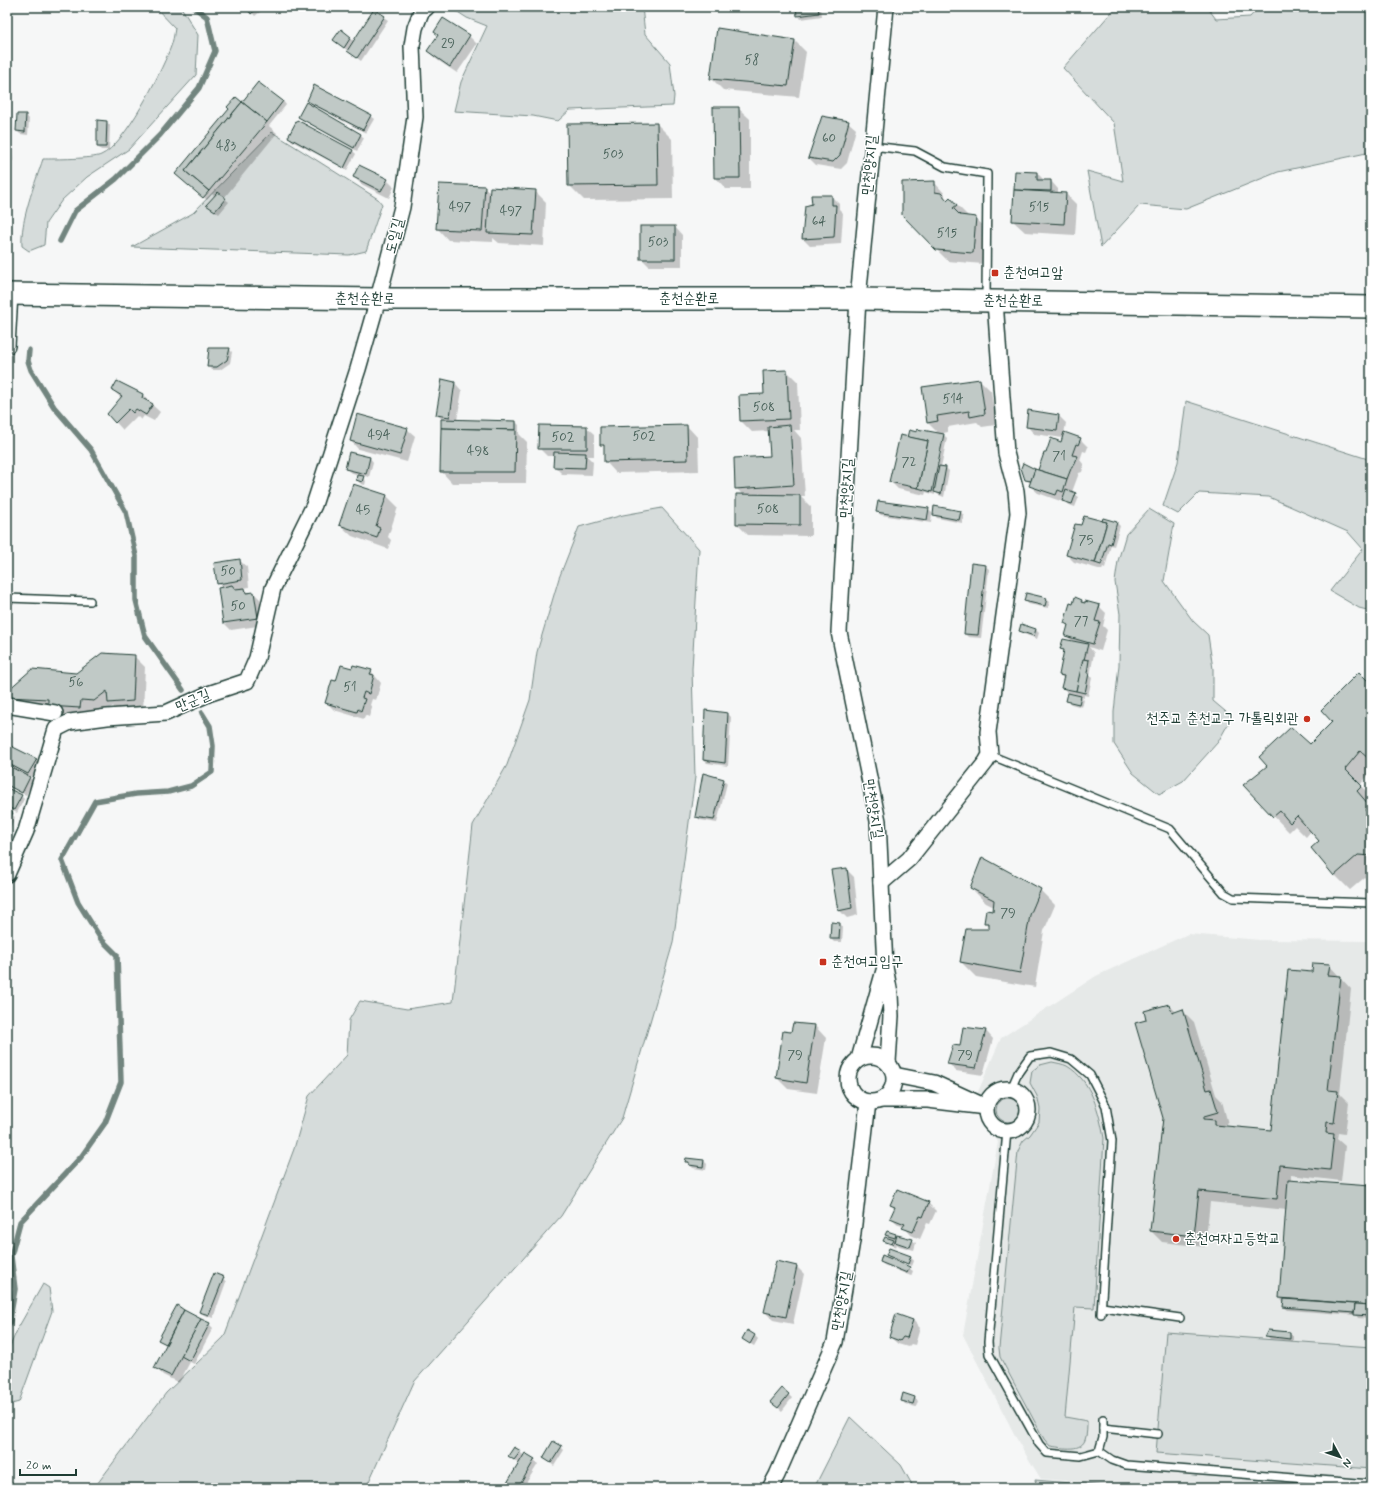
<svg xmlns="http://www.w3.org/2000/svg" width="1378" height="1495" viewBox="0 0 1378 1495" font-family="Mynerve,'Poor Story',sans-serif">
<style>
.built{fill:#e6e9e8}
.green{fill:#d6dcdb;stroke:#7a8c88}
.shadow{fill:#0003}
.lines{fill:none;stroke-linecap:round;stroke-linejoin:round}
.stream{stroke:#72857f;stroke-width:5.5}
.building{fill:#c0c9c6;stroke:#1f3d34}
.lane-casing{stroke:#1f3d34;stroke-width:10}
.street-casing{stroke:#1f3d34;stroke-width:18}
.secondary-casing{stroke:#1f3d34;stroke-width:24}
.lane{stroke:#fff;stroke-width:7}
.street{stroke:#fff;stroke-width:15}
.secondary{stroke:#fff;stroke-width:21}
.poi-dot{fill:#c8321e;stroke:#fff;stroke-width:1.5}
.labels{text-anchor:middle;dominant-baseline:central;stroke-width:3;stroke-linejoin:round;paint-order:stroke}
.number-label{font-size:13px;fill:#476058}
.street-label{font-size:15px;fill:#1f3d34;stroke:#fff}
.poi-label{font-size:15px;fill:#1f3d34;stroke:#fff;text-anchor:start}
</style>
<rect width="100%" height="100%" fill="#f6f7f7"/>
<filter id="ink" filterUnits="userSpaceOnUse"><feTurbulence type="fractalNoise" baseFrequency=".025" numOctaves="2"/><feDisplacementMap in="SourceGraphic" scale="8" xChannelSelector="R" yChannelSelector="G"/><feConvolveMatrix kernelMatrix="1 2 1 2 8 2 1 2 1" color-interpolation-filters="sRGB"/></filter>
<g filter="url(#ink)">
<polygon class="built" points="1188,934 1260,940 1371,941 1371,1488 1155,1488 1041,1479 1020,1445 963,1335 998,1142 975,1099 1001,1038 1096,976"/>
<g class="green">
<path d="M155,7H181L198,35L196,75L129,149L87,177L62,200L46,223L44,245L29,251L22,246C20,221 35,183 43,159C54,159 93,159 101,155C125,145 160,74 170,49C173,42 174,35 175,28Z"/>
<polygon points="450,7 642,7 645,34 670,63 674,96 673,106 570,110 558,121 533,116 454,111 461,82 487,26 467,18"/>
<polygon points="1116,7 1207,7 1216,19 1250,17 1259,7 1371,7 1371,152 1278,172 1186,209 1140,205 1101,247 1087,171 1123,181 1114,123 1063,68"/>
<polygon points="272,132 378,199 382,204 366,251 349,255 132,247 193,213"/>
<polygon points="1186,401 1371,460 1371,611 1359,608 1330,591 1363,549 1348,532 1269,497 1199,493 1178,514 1163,506 1178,462"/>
<polygon points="662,508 699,549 692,669 695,777 673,943 622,1118 561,1216 414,1382 366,1488 94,1488 166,1393 224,1337 294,1149 309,1096 347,1055 349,1020 360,1001 407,1009 453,1002 473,825 507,765 530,700 537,652 559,578 579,527 623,515"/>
<polygon points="1149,509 1174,524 1164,581 1193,621 1208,635 1213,669 1213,701 1232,717 1218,742 1183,781 1159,794 1133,773 1114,744 1114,712 1119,665 1120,614 1115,582 1118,561 1126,534"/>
<path d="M1052,1062C1057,1063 1063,1064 1067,1066C1092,1081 1099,1112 1104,1138L1094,1308L1075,1307L1065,1417L1087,1421C1087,1427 1087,1435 1085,1440C1080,1453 1060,1447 1050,1446L1044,1439L1000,1357L999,1348L1018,1151L1023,1141L1030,1135L1039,1122L1040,1109L1037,1096L1030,1083L1032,1071L1040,1065Z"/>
<circle cx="1008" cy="1110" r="12"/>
<polygon points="43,1284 49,1288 52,1311 19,1402 8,1405 7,1408 7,1353 18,1328"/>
<polygon points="1166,1332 1371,1347 1371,1469 1156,1453"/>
<polygon points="850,1417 901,1465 914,1488 814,1488"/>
<polygon points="1035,1480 1129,1488 1038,1488"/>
</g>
<g class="shadow">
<polygon points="247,7 266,7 255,16"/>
<polygon points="797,7 821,7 822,16 801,19 798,15"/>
<polygon points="375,11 388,20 361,61 334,40 341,31 354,41"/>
<polygon points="443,19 469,36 477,44 457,73 436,59 428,51 438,36 435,32"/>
<polygon points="795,41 806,52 799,97 723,90 711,78"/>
<polygon points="308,100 370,116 374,119 366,133 311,104"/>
<polygon points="283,101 286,105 269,126 277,133 224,198 229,202 219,214 211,208 215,197 212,194 207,200 180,177 243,103"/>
<polygon points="306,104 361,135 364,138 357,151 303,120 299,116"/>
<polygon points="738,108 750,119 750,189 726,189 715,177"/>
<polygon points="26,115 29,119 28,135 20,134 17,131"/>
<polygon points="106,122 110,125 109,150 101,150 98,147"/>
<polygon points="848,122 856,129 847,163 841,169 816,165 809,158"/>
<polygon points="657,124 672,139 673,199 584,200 569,185 568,125"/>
<polygon points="289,137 353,151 356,154 347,170 292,141"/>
<polygon points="7,142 9,142 12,146 13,161 7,161"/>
<polygon points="1016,172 1037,173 1045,181 1051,181 1058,189 1058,193 1066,194 1077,205 1075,235 1025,232 1013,221"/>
<polygon points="354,177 387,180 394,187 389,198 361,184"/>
<polygon points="934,182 945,194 945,199 947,201 950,198 969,217 975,218 987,229 983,264 948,261 936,249"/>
<polygon points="484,187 490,193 535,191 546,202 544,246 499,243 493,238 493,242 448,240 437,228"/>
<polygon points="831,196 839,204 839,209 843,213 841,244 810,246 803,239"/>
<polygon points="675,227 682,235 682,266 649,266 641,258"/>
<polygon points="229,349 232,352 230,363 220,370 212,370 208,366"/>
<polygon points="787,371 798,382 800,430 794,430 801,438 805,496 800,496 811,507 811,536 748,535 737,524 743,495 736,488 771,457 770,431 752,432 741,421"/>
<polygon points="980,380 991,391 996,425 982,427 977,422 948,427 948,432 939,434 928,423"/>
<polygon points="455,383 462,391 457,420 516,422 519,425 519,434 527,442 526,483 452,483 441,471 442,419 437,415"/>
<polygon points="113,390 143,395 150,402 150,403 160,412 154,421 144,416 141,420 137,416 123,430 108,414 121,398"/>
<polygon points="1059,416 1066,423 1064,434 1080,439 1088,447 1086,452 1083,451 1080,460 1084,465 1082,472 1079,473 1072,492 1079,497 1075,507 1067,504 1064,501 1063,502 1038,493 1030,486 1031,483 1026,480 1039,471 1047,454 1061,443 1063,438 1034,434 1027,426"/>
<polygon points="687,426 698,438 699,471 616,473 605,461 605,447 601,444"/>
<polygon points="586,427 594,434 594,456 587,456 593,462 592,475 562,474 554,466 555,456 547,456 539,448"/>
<polygon points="407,429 415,436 407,462 358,449 351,441"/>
<polygon points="944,435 947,438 941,467 946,468 949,471 944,497 939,495 935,492 935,495 926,492 925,495 898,489 891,482 908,438"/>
<polygon points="370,458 373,462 369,477 361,475 366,481 365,485 361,484 357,480 358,475 350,472 346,469"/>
<polygon points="387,496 398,507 388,537 391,540 388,549 352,536 340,525"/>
<polygon points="928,509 932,513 931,523 881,515 877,512"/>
<polygon points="960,512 964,515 962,523 937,518 934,515"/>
<polygon points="1104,519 1117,523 1120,526 1114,546 1111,545 1105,568 1103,567 1102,570 1074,562 1067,555 1106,523"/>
<polygon points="239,560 247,567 249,587 244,588 250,594 254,593 261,600 265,625 231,630 224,623 219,588 223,588 218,583"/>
<polygon points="985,566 989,569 981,638 968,637 965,634"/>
<polygon points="1046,599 1050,602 1048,608 1028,604 1025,600"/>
<polygon points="1082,600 1085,604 1099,606 1106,613 1103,626 1107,630 1101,651 1089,647 1094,653 1090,676 1092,678 1088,696 1084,695 1084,698 1081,697 1084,700 1082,707 1071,704 1067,700 1069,694 1062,687 1064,679 1060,675 1065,652 1061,649 1073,642 1066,635 1069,627 1065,623 1074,605"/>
<polygon points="1036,630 1039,633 1037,639 1024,634 1020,631"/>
<polygon points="134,656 145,667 143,712 120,714 113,706 105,712 92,711 91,719 60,717 7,700 7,693 76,674"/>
<polygon points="352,669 371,671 381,683 376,700 372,699 370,705 372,707 369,717 365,715 364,719 334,710 326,702 336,683"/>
<polygon points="1371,685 1371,772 1360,785 1371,796 1371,872 1350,890 1335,875 1313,848 1320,841 1311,831 1306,837 1295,826 1289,832 1244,785 1310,746"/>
<polygon points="728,714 731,717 728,766 707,763 704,760"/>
<polygon points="7,745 36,760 39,763 32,777 27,775 33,781 26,795 7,786"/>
<polygon points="724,780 727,783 717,823 700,820 696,816"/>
<polygon points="7,789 21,796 24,799 17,813 7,808"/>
<polygon points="7,812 15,817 9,831 7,830"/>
<polygon points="846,869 854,877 858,915 847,918 839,910"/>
<polygon points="971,888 1040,890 1055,905 1044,931 1035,987 976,977 961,962 990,930 990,927 985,922 994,912 994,907 986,903"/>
<polygon points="840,924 843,927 842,942 834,942 831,939"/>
<polygon points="1329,965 1351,989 1340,1094 1349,1103 1345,1134 1338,1133 1337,1139 1345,1146 1341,1181 1291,1175 1291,1182 1371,1187 1371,1319 1358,1318 1356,1315 1288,1310 1284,1307 1285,1303 1280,1298 1287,1210 1210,1202 1205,1247 1162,1242 1151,1231 1164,1118 1148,1020 1169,1005 1177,1013 1183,1011 1194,1022 1216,1095 1222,1101 1228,1124 1220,1126 1272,1131 1313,973"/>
<polygon points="815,1026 826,1038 817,1093 788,1089 777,1078 792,1033"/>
<polygon points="964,1029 986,1031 993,1039 983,1075 956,1071 948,1063 961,1047"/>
<polygon points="686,1161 704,1161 707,1164 706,1170 693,1168"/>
<polygon points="928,1203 936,1211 930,1224 927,1223 920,1239 911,1235 904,1227 899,1225 891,1218 895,1209 891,1205"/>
<polygon points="886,1235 896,1235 898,1237 912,1240 916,1243 914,1250 899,1246 897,1244 896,1247 888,1244 885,1241 891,1240"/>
<polygon points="889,1249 911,1257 914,1261 912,1266 902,1262 901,1264 909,1268 913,1271 911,1276 884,1265 881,1262 893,1261 887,1255"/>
<polygon points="776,1262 797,1267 804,1274 793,1324 773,1320 765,1312"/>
<polygon points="223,1278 226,1282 213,1318 204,1315 200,1311"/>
<polygon points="177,1307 209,1324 213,1328 194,1364 190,1362 179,1383 163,1375 155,1367 167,1345 160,1340"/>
<polygon points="913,1320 920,1328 915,1345 911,1344 908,1347 898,1344 890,1337"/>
<polygon points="1290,1333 1293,1336 1293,1341 1270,1339 1267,1336"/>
<polygon points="754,1335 758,1339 754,1346 743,1339"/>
<polygon points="782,1389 792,1398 782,1411 775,1405"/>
<polygon points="915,1398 918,1401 916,1407 905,1404 902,1400"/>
<polygon points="561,1447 564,1450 554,1466 544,1458"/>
<polygon points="520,1452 524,1456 525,1454 538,1464 523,1488 505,1488 519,1464 513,1459"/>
</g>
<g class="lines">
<g class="stream">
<polyline points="60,241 75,211 116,179 160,135 199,88 215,51 207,17 194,7"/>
<polyline points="29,350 28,361 31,370 54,407 91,450 126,512 136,556 136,600 145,636 183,690"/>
<polyline points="7,1328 9,1325 15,1289 11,1256 20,1222 81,1157 105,1123 121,1082 117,955 101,939 78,902 62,860 95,801 136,794 168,792 191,786 212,772 213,746 210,726 202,713"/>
</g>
</g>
<g class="building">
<polygon points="246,7 259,7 251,14"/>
<polygon points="796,7 818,7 819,13 797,16"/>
<polygon points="374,9 385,16 357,58 347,51"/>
<polygon points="443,18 470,35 450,67 427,51 438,35 434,32"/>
<polygon points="717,28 795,40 788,86 710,79"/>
<polygon points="341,29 351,37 344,48 333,40"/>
<polygon points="258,82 283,101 267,122 242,102"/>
<polygon points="314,85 371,115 363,130 307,101"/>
<polygon points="236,97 242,102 185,171 209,191 203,198 175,174 229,109 227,107"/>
<polygon points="242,102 267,122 209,191 185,171"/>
<polygon points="306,102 361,134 354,148 298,117"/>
<polygon points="713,107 739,107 740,178 714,178"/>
<polygon points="17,114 26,114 25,132 16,131"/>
<polygon points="822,116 849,121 840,155 833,162 808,158"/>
<polygon points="97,120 107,121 106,147 97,147"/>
<polygon points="297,120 353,150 344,168 288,137"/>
<polygon points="657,123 658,185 568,186 567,124"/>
<polygon points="7,141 9,141 10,158 7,158"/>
<polygon points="359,165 388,179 381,191 353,177"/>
<polygon points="1015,171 1037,172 1037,180 1051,180 1051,191 1014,190"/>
<polygon points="935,181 935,192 941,193 947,200 950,197 957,205 953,208 960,215 976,217 973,253 936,250 902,215 902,182"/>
<polygon points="439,184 485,186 482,231 436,229"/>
<polygon points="490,187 536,190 533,235 487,233"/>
<polygon points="1014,190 1066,193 1064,224 1012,221"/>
<polygon points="218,192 226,198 215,211 206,205"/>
<polygon points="811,195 832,195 832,205 836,205 834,237 802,239 805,206 812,204"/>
<rect x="640" y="226" width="35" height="33"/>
<polygon points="209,348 230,348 227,360 217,367 207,367"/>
<polygon points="787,370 789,419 740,421 739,395 764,394 763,371"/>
<polygon points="442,379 455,382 450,417 436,415"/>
<polygon points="980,379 985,414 970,417 969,411 937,416 938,421 927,423 922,387"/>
<polygon points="117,381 143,394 142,398 153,404 146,415 136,409 133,413 129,409 115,423 107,414 122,396 112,390"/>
<polygon points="1028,410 1059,415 1057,431 1026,427"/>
<polygon points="357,414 408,428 400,455 350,441"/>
<polygon points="441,419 516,421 516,430 441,428"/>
<polygon points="539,425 587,426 587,449 538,449"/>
<polygon points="687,425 688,460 604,462 604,445 600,445 600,427"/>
<polygon points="790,425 794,485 735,489 734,458 770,456 768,427"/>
<polygon points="441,428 516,430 515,472 440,472"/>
<polygon points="917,429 944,434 932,492 918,488 928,441 907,437 909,430 917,432"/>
<polygon points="1064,432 1081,438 1078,445 1076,444 1072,455 1078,456 1074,465 1072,466 1067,479 1038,470 1044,453 1046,453 1051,438 1061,442"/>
<polygon points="900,435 928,441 918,488 889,482"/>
<polygon points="349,452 370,457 366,474 345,469"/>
<polygon points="554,452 586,453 585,468 553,467"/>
<polygon points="1023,463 1035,469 1031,481 1025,480 1021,468"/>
<polygon points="939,466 946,467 941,494 934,492"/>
<polygon points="1035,469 1067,479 1063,492 1058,490 1056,495 1029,486"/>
<polygon points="357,475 364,476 362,482 356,480"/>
<polygon points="353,484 387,495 376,526 380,528 377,538 339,525"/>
<polygon points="1066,489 1076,493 1072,504 1062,501"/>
<polygon points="736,494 800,495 800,525 736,524"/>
<polygon points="878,501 929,508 927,520 876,512"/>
<polygon points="934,506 961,511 959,520 933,515"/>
<polygon points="1084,516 1107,522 1095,563 1066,555 1075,524 1081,525"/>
<polygon points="1103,518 1117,522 1111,544 1108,543 1101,565 1095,563 1107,522 1102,521"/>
<polygon points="240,559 242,580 217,584 214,563"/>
<polygon points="971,563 986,565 978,635 964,634"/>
<polygon points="232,585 235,589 245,588 246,593 254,592 258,618 223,623 218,588"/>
<polygon points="1026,593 1047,598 1045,606 1024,601"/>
<polygon points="1075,597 1082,600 1081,602 1085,603 1085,601 1100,605 1095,621 1100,622 1093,644 1065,636 1068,625 1064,623 1070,603 1073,604"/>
<polygon points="1021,624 1036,629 1034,636 1019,631"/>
<polygon points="1063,639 1088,644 1076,691 1061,688 1064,676 1059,675 1064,650 1060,649"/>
<polygon points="102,653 135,655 133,701 108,703 107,691 94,701 81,700 80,708 48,706 48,699 7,697 7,691 32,669 76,673"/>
<polygon points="1083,659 1089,660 1087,673 1089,673 1085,693 1076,691"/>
<polygon points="341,665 352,668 353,665 372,670 370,674 374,675 369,694 364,692 362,698 365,699 361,711 358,709 357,712 325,703 332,680 336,681"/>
<polygon points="1359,672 1371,684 1371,761 1360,751 1345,769 1362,786 1357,791 1369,805 1365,810 1371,817 1371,856 1358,855 1334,876 1311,848 1319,841 1297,816 1290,823 1280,811 1273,817 1243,785 1267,766 1259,757 1291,727 1310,744 1332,722 1321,710"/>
<polygon points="1068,693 1081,696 1079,704 1066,701"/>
<polygon points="705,710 728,713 725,763 703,760"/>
<polygon points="7,744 37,759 28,774 7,763"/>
<polygon points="7,765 30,777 22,793 7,785"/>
<polygon points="703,773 724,779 714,820 695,817"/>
<polygon points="7,788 22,795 14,810 7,807"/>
<polygon points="7,810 13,813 7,824"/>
<polygon points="982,857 1041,889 1030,915 1020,973 960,962 966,929 989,929 989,923 984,923 986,910 993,911 994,900 970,888"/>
<polygon points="847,868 852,908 838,911 831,870"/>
<polygon points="831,922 840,923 839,939 830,939"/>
<polygon points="1313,963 1330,964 1328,975 1341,976 1328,1090 1338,1091 1334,1123 1327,1122 1326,1133 1334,1134 1330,1170 1280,1165 1277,1199 1199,1191 1194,1236 1150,1231 1163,1118 1135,1023 1146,1020 1144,1011 1169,1004 1172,1013 1183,1009 1207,1090 1211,1089 1218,1112 1204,1116 1204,1119 1215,1120 1215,1125 1271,1130 1288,970 1312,972"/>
<polygon points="793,1023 815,1025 806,1083 776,1078 783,1031 791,1032"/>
<polygon points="963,1027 986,1030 976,1068 947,1064 953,1045 960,1046"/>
<polygon points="686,1158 704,1160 703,1167 689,1165 689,1162 685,1162"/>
<polygon points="1288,1180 1371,1186 1371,1305 1279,1298"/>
<polygon points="897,1189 929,1202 923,1217 920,1216 913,1232 902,1228 905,1224 890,1218 895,1207 890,1205"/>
<polygon points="887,1231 896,1234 895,1238 885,1235"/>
<polygon points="897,1235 913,1239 910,1247 895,1242"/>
<polygon points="885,1237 894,1240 892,1244 883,1241"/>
<polygon points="889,1248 911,1256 908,1264 886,1255"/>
<polygon points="882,1255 910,1267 907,1273 880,1262"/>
<polygon points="776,1261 797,1266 786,1317 764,1312"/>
<polygon points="214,1273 224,1277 209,1315 199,1312"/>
<polygon points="1284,1299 1355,1304 1354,1313 1283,1307"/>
<polygon points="1355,1304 1371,1305 1371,1316 1354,1315"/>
<polygon points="177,1305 184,1310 166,1344 158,1340"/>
<polygon points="184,1310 201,1319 171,1376 154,1368"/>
<polygon points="896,1314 913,1320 907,1338 903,1337 900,1341 889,1337"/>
<polygon points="201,1319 210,1323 190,1361 181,1356"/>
<polygon points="747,1330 755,1335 750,1344 742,1339"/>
<polygon points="1268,1330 1290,1332 1290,1339 1265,1336"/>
<polygon points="782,1388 789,1394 778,1408 770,1402"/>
<polygon points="903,1393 915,1397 913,1404 901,1401"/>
<polygon points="553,1441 562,1446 551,1463 543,1458"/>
<polygon points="514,1447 521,1451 514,1460 508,1456"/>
<polygon points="525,1453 535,1459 518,1488 504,1488"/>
</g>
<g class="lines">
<g class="lane-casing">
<g id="lane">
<polyline points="872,146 915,151 945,167 987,174 986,298"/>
<polyline points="7,598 90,601"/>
<polyline points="990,755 1170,829 1224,893 1233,898 1371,903"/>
<polyline points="1011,1089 1018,1073 1030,1056 1051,1053 1071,1059 1090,1075 1106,1106 1112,1141 1101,1314"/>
<polyline points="1007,1131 988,1342 989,1354 1039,1444 1047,1453 1081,1456 1099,1451 1103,1437 1103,1419"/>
<polyline points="1102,1307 1180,1318"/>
<polyline points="1103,1428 1158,1434"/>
<polyline points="1099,1451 1112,1460 1126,1465 1371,1484"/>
</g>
</g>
<g class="street-casing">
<g id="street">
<polyline points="7,346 10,294"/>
<polyline points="7,705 55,713"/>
<polyline points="7,874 26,831 56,729 70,722 107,717 166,713 208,694 247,681 257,658 273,588 314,505 358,369 378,299 402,207 415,117 412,46 415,28 421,12 427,7"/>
<polyline points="881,883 909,859 986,762 990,755 988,732 1018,513 1016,491 1006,453 995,301"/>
<polyline points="885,967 878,821 839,632 858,299 886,7"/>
<circle cx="871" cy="1079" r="23"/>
<polyline points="859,1059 885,967 890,994 891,1016 888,1062"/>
<circle cx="1007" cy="1110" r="21"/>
<polyline points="882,1100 928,1100 986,1107 934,1083 894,1075"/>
<polyline points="770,1488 777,1475 835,1342 852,1241 868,1102"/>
</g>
</g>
<g class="secondary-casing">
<polyline id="secondary" points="7,294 378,299 858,299 1371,307"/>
</g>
<use href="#lane" class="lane"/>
<use href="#street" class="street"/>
<use href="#secondary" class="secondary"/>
</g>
</g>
<g class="poi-dot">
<rect x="991" y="269" width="8" height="8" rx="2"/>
<circle cx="1307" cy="719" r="4"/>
<rect x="819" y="958" width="8" height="8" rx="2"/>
<circle cx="1176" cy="1239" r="4"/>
</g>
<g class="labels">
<g class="number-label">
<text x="448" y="43">29</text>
<text x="752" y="60">58</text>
<text x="829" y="138">60</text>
<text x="226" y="146">483</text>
<text x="613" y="154">503</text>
<text x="460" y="207">497</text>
<text x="1039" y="207">515</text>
<text x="511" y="211">497</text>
<text x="819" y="221">64</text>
<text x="947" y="233">515</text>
<text x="658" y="242">503</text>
<text x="953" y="399">514</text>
<text x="764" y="407">508</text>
<text x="379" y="435">494</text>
<text x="644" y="436">502</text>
<text x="563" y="437">502</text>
<text x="478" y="451">498</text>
<text x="1059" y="456">71</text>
<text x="909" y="462">72</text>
<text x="768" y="509">508</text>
<text x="363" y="510">45</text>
<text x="1086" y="540">75</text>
<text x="228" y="571">50</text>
<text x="238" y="606">50</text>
<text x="1081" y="621">77</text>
<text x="76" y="682">56</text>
<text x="350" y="687">51</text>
<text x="1008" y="913">79</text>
<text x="795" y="1055">79</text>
<text x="965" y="1055">79</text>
</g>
<g class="street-label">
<text transform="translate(870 165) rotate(-85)">만천양지길</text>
<text transform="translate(395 236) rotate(-76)">도일길</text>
<text transform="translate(365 299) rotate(1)">춘천순환로</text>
<text x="689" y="299">춘천순환로</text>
<text transform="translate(1013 301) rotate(1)">춘천순환로</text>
<text transform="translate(847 488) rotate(-87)">만천양지길</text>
<text transform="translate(193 701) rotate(-23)">만군길</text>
<text transform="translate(873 809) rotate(81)">만천양지길</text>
<text transform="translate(842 1301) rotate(-80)">만천양지길</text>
</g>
<g class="poi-label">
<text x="1003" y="273">춘천여고앞</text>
<text x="1299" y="719" text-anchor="end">천주교 춘천교구 가톨릭회관</text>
<text x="831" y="962">춘천여고입구</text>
<text x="1184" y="1239">춘천여자고등학교</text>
</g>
</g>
<rect width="1378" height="1495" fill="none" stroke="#fff" stroke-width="24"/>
<rect x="12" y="12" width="1354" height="1471" fill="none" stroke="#1f3d34" stroke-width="1.5" filter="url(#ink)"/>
<g transform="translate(1340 1457) rotate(130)" stroke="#ffffff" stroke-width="3" paint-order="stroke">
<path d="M0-3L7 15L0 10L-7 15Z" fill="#1f3d34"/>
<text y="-6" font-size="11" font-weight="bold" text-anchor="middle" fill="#1f3d34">N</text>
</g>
<path d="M20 1469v6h56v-6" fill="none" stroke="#1f3d34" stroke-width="2"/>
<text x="26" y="1469" font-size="12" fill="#1f3d34" stroke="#ffffff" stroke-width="3" paint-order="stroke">20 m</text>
</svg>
